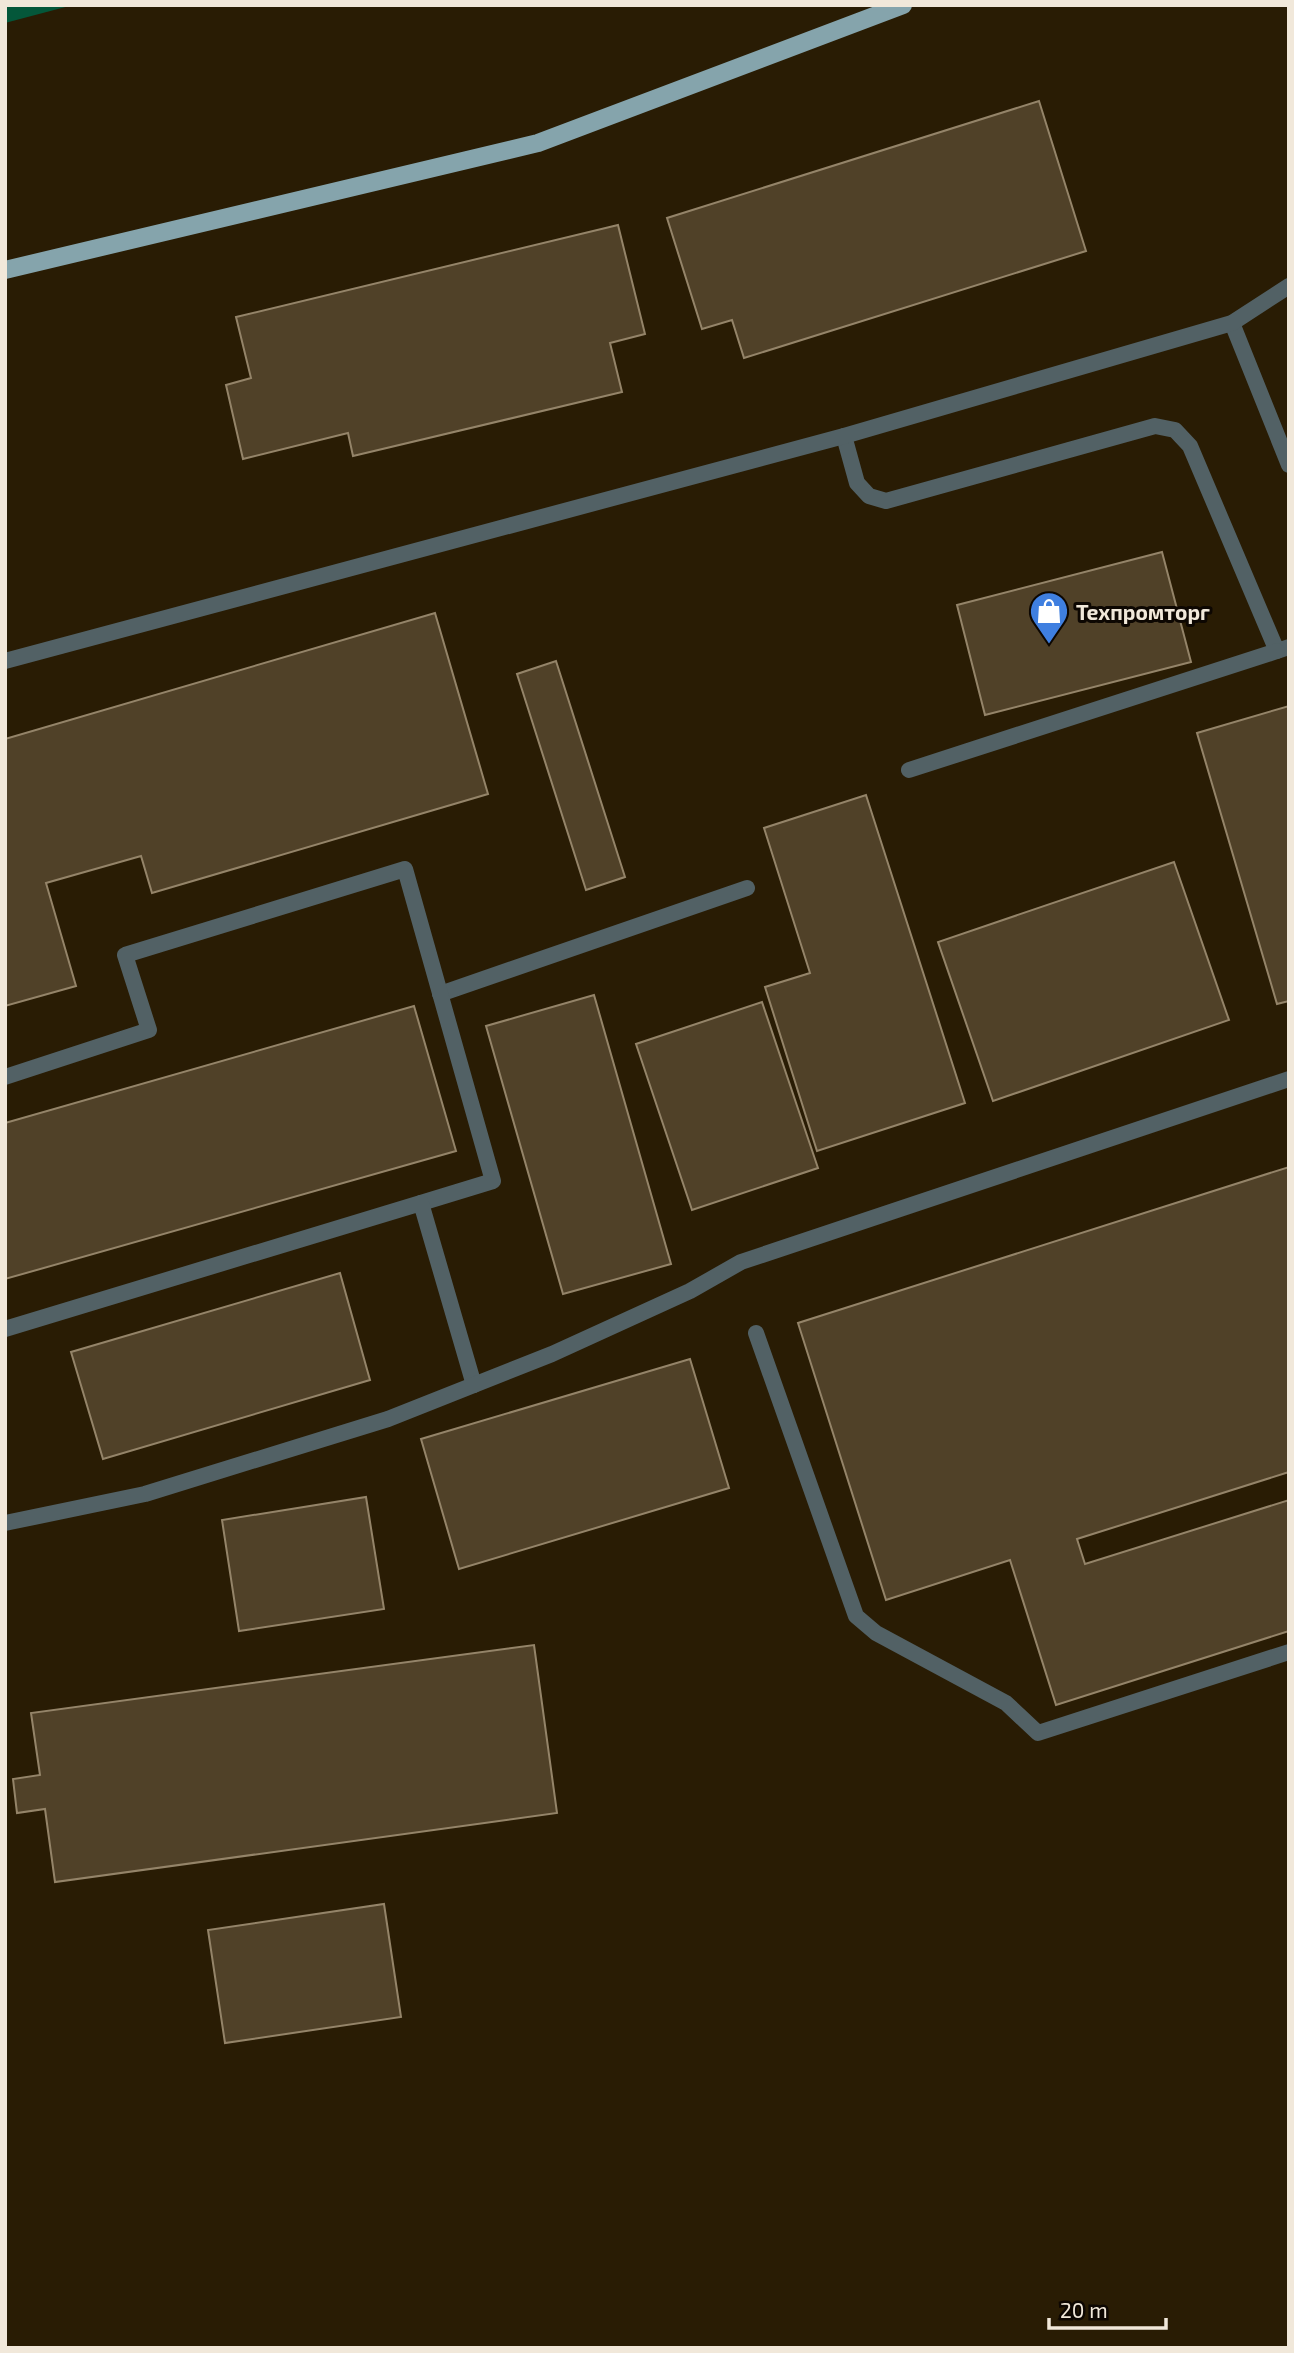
<svg xmlns="http://www.w3.org/2000/svg" width="1294" height="2353" viewBox="0 0 1294 2353" font-family="'Exo 2',sans-serif">
<style>
.forest{fill:#04573a}
.building{fill:#504128;stroke:#948469;stroke-width:2}
.lines{fill:none;stroke-linecap:round;stroke-linejoin:round}
.service{stroke:#526165;stroke-width:16}
.primary{stroke:#85a4ac;stroke-width:18}
.labels{text-anchor:middle;dominant-baseline:central;stroke-width:6;stroke-linejoin:round;paint-order:stroke}
.poi-label{font-size:21px;font-weight:bold;fill:#f1e8da;stroke:#0d0702;text-anchor:start}
</style>
<rect width="100%" height="100%" fill="#291c04"/>
<polygon class="forest" points="5,5 73,5 5,23"/>
<g class="building">
<polygon points="1039,101 1086,251 744,358 732,320 702,329 667,218"/>
<polygon points="618,225 645,334 610,343 622,392 353,456 348,433 243,459 226,385 251,378 236,317"/>
<polygon points="1162,552 1191,662 985,715 957,605"/>
<polygon points="435,613 488,794 152,893 141,856 46,883 76,986 5,1006 5,739"/>
<polygon points="556,661 625,877 586,890 517,674"/>
<polygon points="1289,706 1289,1001 1277,1004 1197,733"/>
<polygon points="866,795 965,1103 817,1151 765,987 810,973 764,828"/>
<polygon points="1174,862 1229,1020 993,1101 938,942"/>
<polygon points="594,995 671,1264 563,1294 486,1026"/>
<polygon points="762,1002 818,1168 692,1210 636,1044"/>
<polygon points="414,1006 456,1151 5,1279 5,1123"/>
<polygon points="1289,1167 1289,1472 1077,1539 1085,1564 1289,1500 1289,1631 1056,1705 1010,1560 886,1600 798,1323"/>
<polygon points="340,1273 370,1380 103,1459 71,1352"/>
<polygon points="690,1359 729,1488 459,1569 421,1439"/>
<polygon points="366,1497 384,1609 239,1631 222,1520"/>
<polygon points="534,1645 557,1813 55,1882 45,1809 17,1813 13,1779 40,1775 31,1713"/>
<polygon points="384,1904 401,2017 225,2043 208,1930"/>
</g>
<g class="lines">
<g class="service">
<polyline points="1232,323 1289,465"/>
<polyline points="844,436 857,483 869,496 886,501 1155,426 1175,430 1190,446 1277,651 1289,647"/>
<polyline points="5,661 844,436 1232,323 1289,286"/>
<polyline points="909,770 1277,651"/>
<polyline points="440,994 747,888"/>
<polyline points="5,1077 149,1030 125,955 405,869 493,1181 421,1203"/>
<polyline points="5,1329 421,1203 474,1385"/>
<polyline points="756,1333 856,1616 876,1633 1006,1703 1038,1733 1289,1652"/>
<polyline points="5,1523 145,1494 388,1419 552,1354 690,1291 741,1262 1289,1079"/>
</g>
<polyline class="primary" points="5,270 538,143 903,5"/>
</g>
<defs>
<g id="shop-pin" transform="scale(2.0125)"><path d="M0 17L-7.5 6A9.5 9.5 0 1 1 7.5 6Z" fill="#3f7fe0" stroke="#0d0702"/><path d="M-5-2.5h2.3a2.7 3.5 0 0 1 5.4 0H5L5.5 6h-11ZM-1.5-2.5h3a1.5 2.3 0 0 0-3 0Z" fill="#fff"/></g>
</defs>
<g fill-rule="evenodd">
<use href="#shop-pin" x="1049" y="611"/>
</g>
<g class="labels">
<g class="poi-label">
<text x="1076" y="611">Техпромторг</text>
</g>
</g>
<rect width="1294" height="2353" fill="none" stroke="#f1e8da" stroke-width="14"/>
<path d="M1049 2318v10h117v-10" fill="none" stroke="#f1e8da" stroke-width="3.5"/>
<text x="1060" y="2318" font-size="21" fill="#f1e8da" stroke="#0d0702" stroke-width="5" paint-order="stroke">20 m</text>
</svg>
